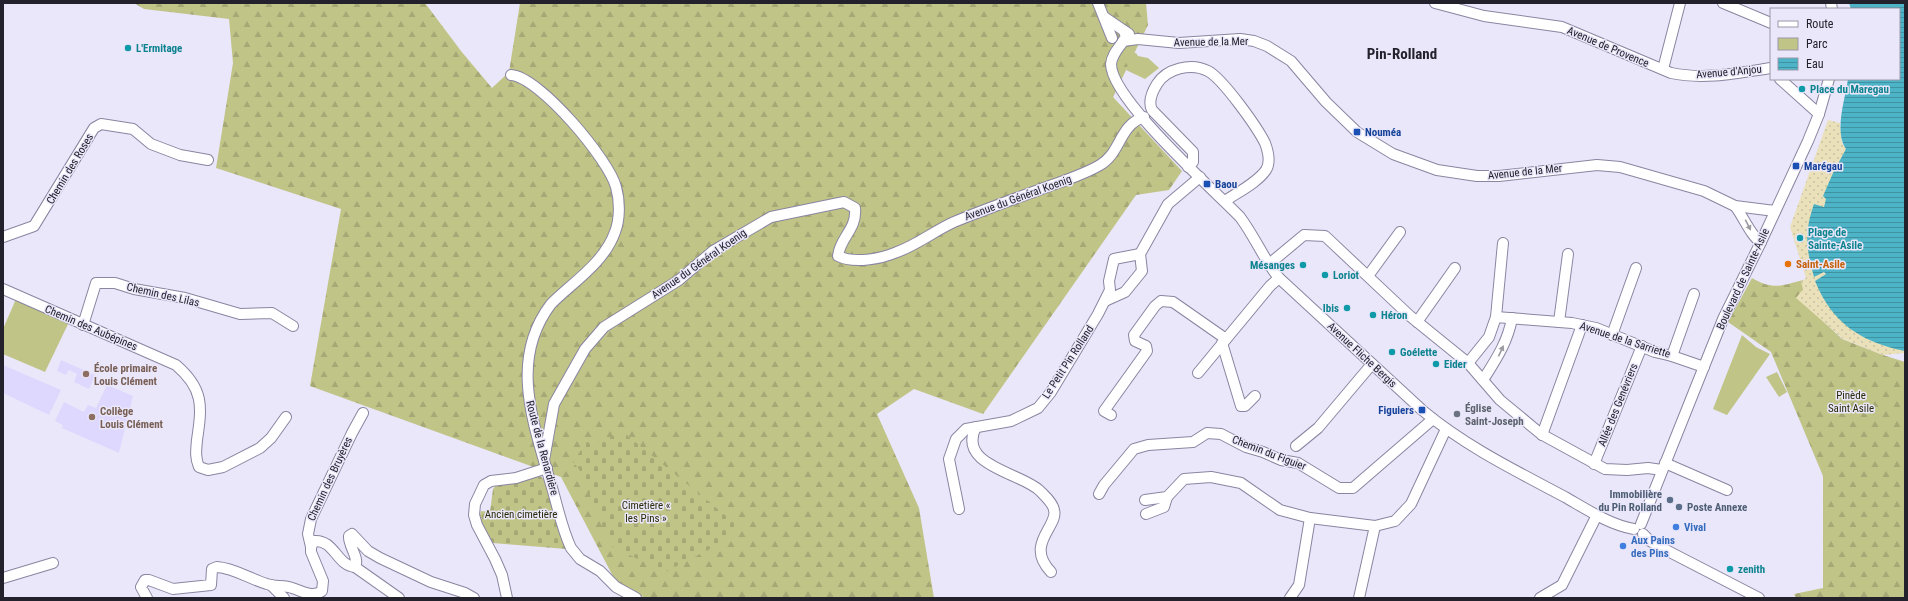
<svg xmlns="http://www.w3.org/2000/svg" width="1908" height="601" viewBox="0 0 1908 601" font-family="'Roboto Condensed',sans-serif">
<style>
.built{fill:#ded8fe}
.forest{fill:url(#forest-firs)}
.sand{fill:url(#sand-dots)}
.cemetery{fill:url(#cemetery-stones)}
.park{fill:#c1c487}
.water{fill:url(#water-rules)}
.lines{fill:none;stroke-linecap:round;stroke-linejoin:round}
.minor-casing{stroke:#8a85a1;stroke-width:12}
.minor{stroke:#fff;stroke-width:10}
.oneway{fill:#9c9ba0}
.culture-dot{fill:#0f9aa8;stroke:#eae7fa;stroke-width:1.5}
.transit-dot{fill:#1a4fb4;stroke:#eae7fa;stroke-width:1.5}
.food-dot{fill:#e8710a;stroke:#eae7fa;stroke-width:1.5}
.education-dot{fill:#8d6e63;stroke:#eae7fa;stroke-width:1.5}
.worship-dot{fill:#6b7280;stroke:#eae7fa;stroke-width:1.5}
.service-dot{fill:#5c6f8a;stroke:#eae7fa;stroke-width:1.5}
.shop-dot{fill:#3f7fe0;stroke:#eae7fa;stroke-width:1.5}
.labels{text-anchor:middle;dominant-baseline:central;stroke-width:3;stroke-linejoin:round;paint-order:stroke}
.street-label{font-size:11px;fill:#23212c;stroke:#eae7fa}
.culture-label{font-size:11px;font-weight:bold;fill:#0d838f;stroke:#eae7fa;text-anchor:start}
.transit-label{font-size:11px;font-weight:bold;fill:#164399;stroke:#eae7fa;text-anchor:start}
.food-label{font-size:11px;font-weight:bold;fill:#c56008;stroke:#eae7fa;text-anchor:start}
.education-label{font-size:11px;font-weight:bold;fill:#785e54;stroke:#eae7fa;text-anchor:start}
.park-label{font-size:11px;fill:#2b2b09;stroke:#eae7fa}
.worship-label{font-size:11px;font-weight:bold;fill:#5b616d;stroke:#eae7fa;text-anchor:start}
.service-label{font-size:11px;font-weight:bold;fill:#4e5e75;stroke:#eae7fa;text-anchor:end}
.shop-label{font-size:11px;font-weight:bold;fill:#366cbe;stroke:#eae7fa;text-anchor:start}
.district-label{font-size:15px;font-weight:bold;fill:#23212c;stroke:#eae7fa}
</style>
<defs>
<pattern id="forest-firs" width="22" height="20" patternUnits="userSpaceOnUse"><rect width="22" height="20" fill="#c1c487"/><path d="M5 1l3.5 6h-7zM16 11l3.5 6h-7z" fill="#a6a875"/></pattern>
<pattern id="sand-dots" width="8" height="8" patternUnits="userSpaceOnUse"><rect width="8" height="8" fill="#eae1bb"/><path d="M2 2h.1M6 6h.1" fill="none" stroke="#c8c1a1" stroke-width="1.8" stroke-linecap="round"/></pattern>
<pattern id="cemetery-stones" width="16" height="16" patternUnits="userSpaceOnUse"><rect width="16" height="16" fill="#c1c487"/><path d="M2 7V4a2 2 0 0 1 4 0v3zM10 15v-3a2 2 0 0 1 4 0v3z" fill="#a6a875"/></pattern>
<pattern id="water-rules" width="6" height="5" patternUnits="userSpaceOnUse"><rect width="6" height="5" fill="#4cb4c6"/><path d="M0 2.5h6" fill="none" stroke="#3f92a1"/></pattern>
</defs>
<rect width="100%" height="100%" fill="#eae7fa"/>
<g class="built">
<polygon points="61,360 95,375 89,389 74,382 77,374 69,370 66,375 57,371"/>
<polygon points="3,365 61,390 49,415 3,393"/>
<polygon points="107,385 133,396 119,453 62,428 63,425 55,421 64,402 84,412 88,405 96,408"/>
</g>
<g class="forest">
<polygon points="134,3 425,3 461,51 492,88 509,72 520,3 1146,3 1148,25 1113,97 1182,171 1169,190 1136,195 983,414 914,389 877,414 919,508 934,598 645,598 616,582 561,477 310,386 341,209 216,168 233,63 229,19 144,9"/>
<path d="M1752,278C1774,291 1783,285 1807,279L1822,320L1842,339L1883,355L1905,362V598H1796L1794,594L1823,588V476L1771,352L1728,322Z"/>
</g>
<polygon class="sand" points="1828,120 1840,123 1842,143 1846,149 1824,207 1814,276 1824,272 1826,275 1815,281 1872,341 1905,351 1905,353 1883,355 1843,339 1796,298 1803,289 1801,282 1806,278 1790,227"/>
<g class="cemetery">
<polygon points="623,432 741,528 718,545 665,572 609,545 581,472 573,462 587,441 591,445"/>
<polygon points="540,476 545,480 566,549 493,543 479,519 481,511 490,512 493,489 498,483 514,484"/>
</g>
<g class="park">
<polygon points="1126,53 1136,53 1138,56 1148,58 1159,68 1145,79 1126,70 1128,66 1124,60"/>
<polygon points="16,299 69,322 45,372 3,354 3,329"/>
<polygon points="1742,335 1756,347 1770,354 1727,415 1713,409"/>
<polygon points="1777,372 1787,392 1779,397 1766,377"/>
</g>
<path class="water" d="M1849,3H1905V351C1861,342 1832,323 1815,281L1826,274L1824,272L1814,277C1806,248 1804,233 1814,204L1824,207L1826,199L1823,196L1833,173L1846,149C1834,131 1845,100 1848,79H1899V9H1851Z"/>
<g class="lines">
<g class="minor-casing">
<g id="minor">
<polyline points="1098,3 1112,38"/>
<path d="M1435,3L1484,16L1562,27L1671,73C1704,80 1738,73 1771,68"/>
<polyline points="1723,3 1771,23"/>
<polyline points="1831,3 1832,9"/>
<polyline points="1104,17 1129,34"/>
<path d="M1124,31L1126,37C1121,46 1112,53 1111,64C1111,99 1214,190 1240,217C1255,237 1264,260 1279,278L1422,410C1465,446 1516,471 1565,497C1586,509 1610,525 1634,529"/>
<polyline points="1123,41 1138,39 1179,43 1240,39 1254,41 1267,46 1291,61 1326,102 1357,132 1393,154 1437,170 1477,176 1499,176 1597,165 1620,167 1704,191 1735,206 1775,211"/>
<polyline points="1663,69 1680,3"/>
<path d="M511,75C540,77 609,160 616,187C620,201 620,219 615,232C604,263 573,282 551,304C509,359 533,422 550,481C557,503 561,527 571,548L580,559L600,571L616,587L636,598"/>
<polyline points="1780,79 1819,114"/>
<path d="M1188,167L1193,162V152L1152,110C1148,102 1152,92 1157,84C1166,69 1191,62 1208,71C1223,79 1257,127 1265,143C1268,151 1271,162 1266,170C1257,183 1238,192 1225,201"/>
<path d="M1735,206C1743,216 1752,238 1761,242"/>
<polyline points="3,237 34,226 94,128 101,124 133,129 151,144 180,155 208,160"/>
<polyline points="1268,265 1304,235 1325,236 1410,316 1468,363 1500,400 1541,434 1605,469 1627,470 1648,468 1662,470"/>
<polyline points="1368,276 1400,232"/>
<path d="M3,289L176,365C204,389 202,406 197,440C196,451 195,457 199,467L208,470L223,467L260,448L271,438L286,417"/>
<polyline points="1105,301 1125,292 1142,271 1140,254 1168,204 1200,177"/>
<polyline points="1496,317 1572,323 1596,328 1655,352 1672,356 1704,367"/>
<polyline points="1417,322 1455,268"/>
<polyline points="1559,322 1568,254"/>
<polyline points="83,325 96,283 115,283 134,289 185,298 240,314 272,313 293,326"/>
<polyline points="1612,335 1636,268"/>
<polyline points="1222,343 1241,406 1245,406 1255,396"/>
<polyline points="1672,356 1694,294"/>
<polyline points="1468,363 1489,337 1496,317 1503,243"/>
<polyline points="1198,373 1270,286 1279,278"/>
<path d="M1483,380C1495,361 1508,342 1512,318"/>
<polyline points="1111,415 1104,411 1147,351 1146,346 1135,341 1134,335 1155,306 1161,301 1173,302 1226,339"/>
<path d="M976,427C956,466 1023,473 1040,491C1045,496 1053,503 1054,510C1059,526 1024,544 1051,572"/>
<polyline points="1542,435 1582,325"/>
<polyline points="1296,446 1318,428 1372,364"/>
<path d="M544,460L554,404L585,349L604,327L679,280L713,251L771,217L844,202L855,208C857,230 840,237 838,256C854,264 881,259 897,252C917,245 934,231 954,222C983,210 1014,199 1044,188C1063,181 1083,175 1100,165C1121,153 1119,125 1144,117"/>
<polyline points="1665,463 1727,490"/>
<polyline points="1594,464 1642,346"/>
<polyline points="1099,494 1104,485 1134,449 1148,445 1193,442 1207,433 1221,434 1246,447 1263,452 1281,460 1298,463 1339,488 1353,488 1433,419"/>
<polyline points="1145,500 1167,497 1184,479 1211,477 1241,483 1280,510 1310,518 1375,526 1395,521 1411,504 1446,429"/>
<polyline points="959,509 949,459 956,439 966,429 1011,421 1038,408 1051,392 1098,314 1110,290 1109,281 1114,259 1140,254"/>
<polyline points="1146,514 1164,507 1167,497"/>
<polyline points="1641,524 1723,319 1761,242 1808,141 1819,114 1829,79"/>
<polyline points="1643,534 1650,541 1664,549 1759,598"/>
<polyline points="311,547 308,534 311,519 352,433 363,413"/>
<polyline points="355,567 399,598"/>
<polyline points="3,578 53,563"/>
<polyline points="271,585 284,598"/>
<path d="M147,598L141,587L145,580H149L173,589L211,585L212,569L217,567C234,568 250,579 267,584C275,587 284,585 292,588C302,591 312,598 322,591L323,581L311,552V547L314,541C334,539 337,566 355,567C360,558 348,546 349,536L352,534L368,551L380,558L431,582L465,593L474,598"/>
<polyline points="507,598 502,575 495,559 477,525 474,515 475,504 484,485 491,481 516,478 547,468"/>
<polyline points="1290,598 1299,585 1310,518"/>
<polyline points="1359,598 1375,526"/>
<polyline points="1540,598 1562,585 1597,515"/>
</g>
</g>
<use href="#minor" class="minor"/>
</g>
<defs><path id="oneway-solid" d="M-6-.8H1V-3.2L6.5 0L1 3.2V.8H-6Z"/></defs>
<g class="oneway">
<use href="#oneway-solid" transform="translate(1748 225) rotate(63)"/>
<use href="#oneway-solid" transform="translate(1501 351) rotate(-65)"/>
</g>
<g class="culture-dot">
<circle cx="128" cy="48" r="4"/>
<circle cx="1802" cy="89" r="4"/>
<circle cx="1800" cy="238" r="4"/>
<circle cx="1303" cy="265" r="4"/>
<circle cx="1325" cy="275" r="4"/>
<circle cx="1347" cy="308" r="4"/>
<circle cx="1373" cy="315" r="4"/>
<circle cx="1392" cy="352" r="4"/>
<circle cx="1436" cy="364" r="4"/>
<circle cx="1730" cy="569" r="4"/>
</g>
<g class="transit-dot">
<rect x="1353" y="128" width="8" height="8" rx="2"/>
<rect x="1792" y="162" width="8" height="8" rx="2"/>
<rect x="1203" y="180" width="8" height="8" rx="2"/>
<rect x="1418" y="406" width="8" height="8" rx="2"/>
</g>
<circle class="food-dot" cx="1788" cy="264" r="4"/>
<g class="education-dot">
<circle cx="86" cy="374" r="4"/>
<circle cx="92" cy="417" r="4"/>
</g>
<circle class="worship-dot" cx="1457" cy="414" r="4"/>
<g class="service-dot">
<circle cx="1670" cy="500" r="4"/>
<circle cx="1679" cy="507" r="4"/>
</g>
<g class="shop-dot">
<circle cx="1676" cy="527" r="4"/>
<circle cx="1623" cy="546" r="4"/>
</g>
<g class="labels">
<g class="street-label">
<text transform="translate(1211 42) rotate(-1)">Avenue de la Mer</text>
<text transform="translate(1608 47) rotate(23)">Avenue de Provence</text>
<text transform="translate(1729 72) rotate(-5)">Avenue d'Anjou</text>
<text transform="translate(70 169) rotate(-59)">Chemin des Roses</text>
<text transform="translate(1525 172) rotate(-6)">Avenue de la Mer</text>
<text transform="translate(1018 198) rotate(-20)">Avenue du Général Koenig</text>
<text transform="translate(699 264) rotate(-35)">Avenue du Général Koenig</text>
<text transform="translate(1743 279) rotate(-65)">Boulevard de Sainte-Asile</text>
<text transform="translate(163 295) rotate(13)">Chemin des Lilas</text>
<text transform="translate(91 328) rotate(23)">Chemin des Aubépines</text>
<text transform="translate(1625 340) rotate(18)">Avenue de la Sarriette</text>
<text transform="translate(1362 355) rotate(43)">Avenue Fliche Bergis</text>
<text transform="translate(1068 362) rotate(-57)">Le Petit Pin Rolland</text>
<text transform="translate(1618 405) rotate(-68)">Allée des Genévriers</text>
<text transform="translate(542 448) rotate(75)">Route de la Renardière</text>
<text transform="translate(1269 453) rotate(21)">Chemin du Figuier</text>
<text transform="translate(330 479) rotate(-65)">Chemin des Bruyères</text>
</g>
<g class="culture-label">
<text x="136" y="48">L'Ermitage</text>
<text x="1810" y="89">Place du Maregau</text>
<text x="1808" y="232">Plage de<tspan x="1808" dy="13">Sainte-Asile</tspan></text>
<text x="1295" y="265" text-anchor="end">Mésanges</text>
<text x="1333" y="275">Loriot</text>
<text x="1339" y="308" text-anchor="end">Ibis</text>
<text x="1381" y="315">Héron</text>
<text x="1400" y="352">Goélette</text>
<text x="1444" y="364">Eider</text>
<text x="1738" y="569">zenith</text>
</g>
<g class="transit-label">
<text x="1365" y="132">Nouméa</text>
<text x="1804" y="166">Marégau</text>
<text x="1215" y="184">Baou</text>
<text x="1414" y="410" text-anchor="end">Figuiers</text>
</g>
<g class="food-label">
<text x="1796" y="264">Saint-Asile</text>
</g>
<g class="education-label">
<text x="94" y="368">École primaire<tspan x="94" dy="13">Louis Clément</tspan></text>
<text x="100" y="411">Collège<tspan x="100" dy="13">Louis Clément</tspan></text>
</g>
<g class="park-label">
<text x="1851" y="395">Pinède<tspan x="1851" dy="13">Saint Asile</tspan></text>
<text x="646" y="505">Cimetière «<tspan x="646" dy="13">les Pins »</tspan></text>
<text x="521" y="514">Ancien cimetière</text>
</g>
<g class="worship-label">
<text x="1465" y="408">Église<tspan x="1465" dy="13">Saint-Joseph</tspan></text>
</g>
<g class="service-label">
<text x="1662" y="494">Immobilière<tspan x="1662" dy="13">du Pin Rolland</tspan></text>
<text x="1687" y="507" text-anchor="start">Poste Annexe</text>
</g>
<g class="shop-label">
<text x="1684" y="527">Vival</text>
<text x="1631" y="540">Aux Pains<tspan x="1631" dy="13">des Pins</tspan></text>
</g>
<g class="district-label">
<text x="1402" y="54">Pin-Rolland</text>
</g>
</g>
<rect width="1908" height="601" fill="none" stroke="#23212c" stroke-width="8"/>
<rect x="1770" y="8" width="130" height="72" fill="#eae7fa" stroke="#9a98a8"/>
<rect x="1778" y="21" width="20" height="6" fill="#ffffff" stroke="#9a98a8"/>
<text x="1806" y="28" font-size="12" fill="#23212c">Route</text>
<rect x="1778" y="38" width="20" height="12" fill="#c1c487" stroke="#9a98a8"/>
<text x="1806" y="48" font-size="12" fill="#23212c">Parc</text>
<rect x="1778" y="58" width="20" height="12" fill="url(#water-rules)" stroke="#9a98a8"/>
<text x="1806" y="68" font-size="12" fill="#23212c">Eau</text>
</svg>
